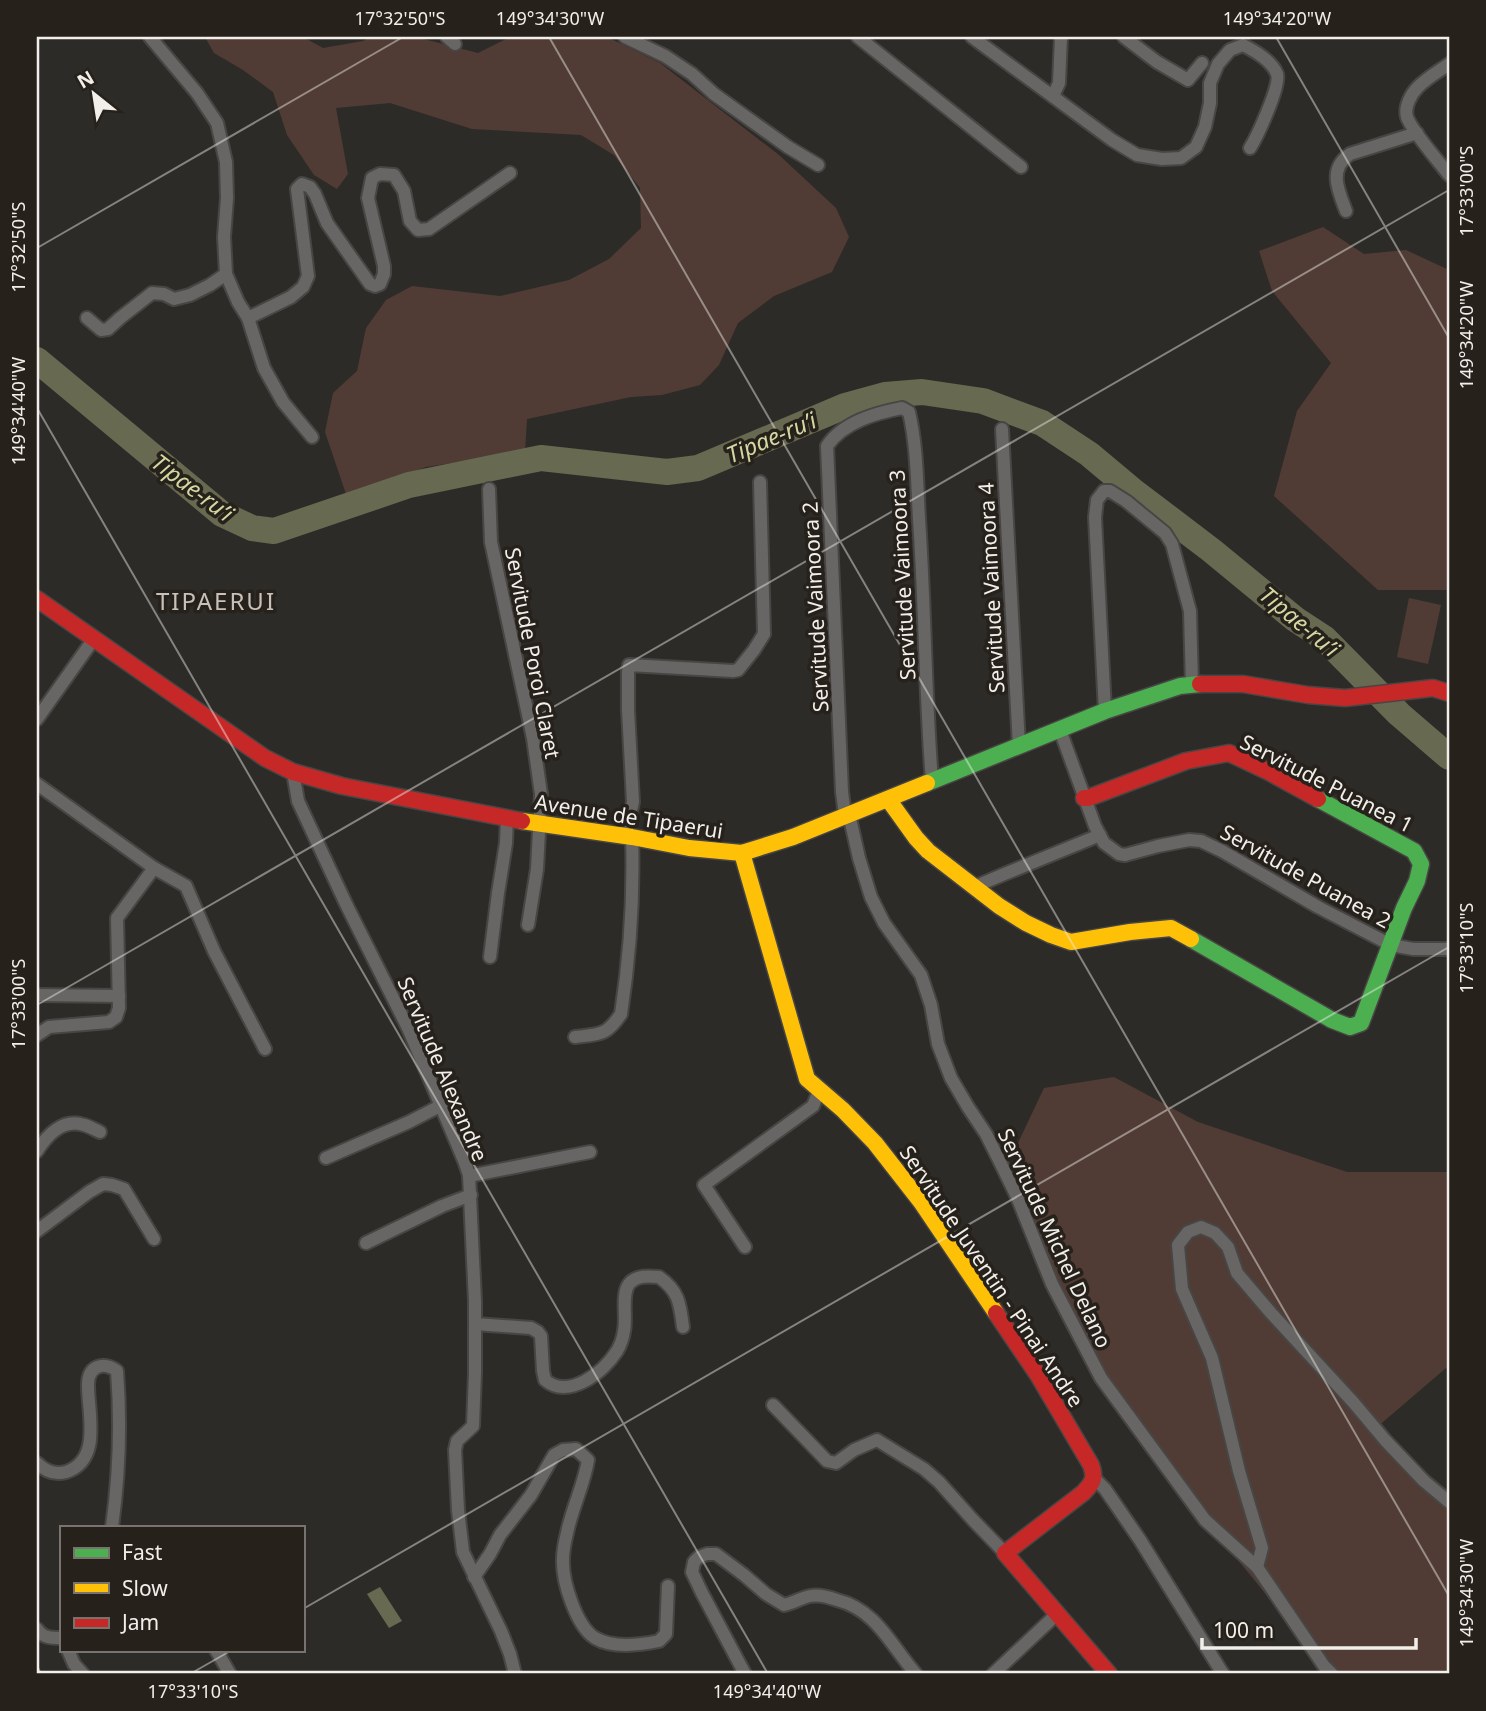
<svg xmlns="http://www.w3.org/2000/svg" width="1486" height="1711" viewBox="0 0 1486 1711" font-family="'Noto Sans',sans-serif">
<style>
.green{fill:#513c35}
.water{fill:#676950}
.lines{fill:none;stroke-linecap:round;stroke-linejoin:round}
.river{stroke:#676950;stroke-width:26}
.street-casing{stroke:#484644;stroke-width:16}
.fast-casing{stroke:#484644;stroke-width:19}
.slow-casing{stroke:#484644;stroke-width:19}
.jam-casing{stroke:#484644;stroke-width:19}
.street{stroke:#686665;stroke-width:12}
.fast{stroke:#4caf50;stroke-width:16}
.slow{stroke:#ffc107;stroke-width:16}
.jam{stroke:#c62828;stroke-width:16}
.ticks{fill:none;stroke:#f2efea;stroke-width:2;stroke-opacity:0.45}
.labels{text-anchor:middle;dominant-baseline:central;stroke-width:7;stroke-linejoin:round;paint-order:stroke}
.street-label{font-size:21px;fill:#f2efea;stroke:#26211b}
.water-label{font-size:23px;font-style:italic;fill:#d3d7a2;stroke:#26211b}
.quarter-label{font-size:24px;letter-spacing:2px;fill:#c7c1b9;stroke:#26211b}
.neatline{fill:none;stroke:#f2efea;stroke-width:2.5}
.ticks-label{font-size:18px;text-anchor:middle;fill:#f2efea}
</style>
<rect width="100%" height="100%" fill="#2d2b28"/>
<g class="green">
<polygon points="205,37 303,37 323,48 363,41 370,37 416,37 478,53 510,37 607,37 660,63 779,155 836,208 849,237 832,272 774,296 738,323 719,365 700,385 662,395 631,397 527,419 525,452 426,467 347,497 325,432 333,393 357,371 366,328 386,300 412,286 500,296 569,280 609,259 641,228 640,188 614,155 581,135 472,129 390,103 336,108 348,174 337,189 314,175 287,135 273,92 243,70 214,53"/>
<polygon points="1323,227 1364,254 1406,250 1449,270 1449,590 1378,590 1274,496 1297,411 1331,363 1272,291 1259,251"/>
<polygon points="1409,598 1441,605 1428,664 1397,657"/>
<polygon points="1114,1077 1198,1122 1347,1172 1449,1172 1449,1371 1446,1368 1376,1428 1449,1502 1449,1674 1331,1674 1157,1461 1036,1255 1017,1145 1044,1088"/>
</g>
<polygon class="water" points="380,1587 402,1621 389,1628 367,1594"/>
<g class="lines">
<polyline class="river" points="37,360 222,514 252,528 274,531 409,485 541,458 667,472 698,468 845,406 885,395 922,392 983,401 1042,423 1089,454 1132,490 1211,550 1295,619 1324,638 1399,714 1449,757"/>
<g class="street-casing">
<g id="street">
<polyline points="150,37 197,93 217,123 226,162 227,198 224,237 226,274 238,302 248,318 264,368 283,402 312,437"/>
<polyline points="447,37 455,44"/>
<polyline points="625,37 665,56 692,74 714,94 788,147 818,165"/>
<polyline points="858,37 1021,167"/>
<path d="M972,37L1112,140L1137,155L1162,159L1181,158L1196,147L1205,127L1210,103V83L1218,64L1230,50L1243,45C1255,51 1272,61 1277,74C1281,85 1257,137 1250,148"/>
<polyline points="1124,37 1157,62 1188,80 1202,63"/>
<path d="M1449,64C1439,71 1427,78 1418,87C1411,94 1404,107 1407,117C1411,130 1440,163 1449,175"/>
<polyline points="1053,96 1059,83 1061,37"/>
<path d="M1346,211C1338,190 1328,169 1350,154L1417,133"/>
<polyline points="87,318 101,330 108,329 120,318 152,293 164,294 174,299 190,295 210,285 226,274"/>
<polyline points="248,318 291,297 303,287 308,276 297,189 302,184 310,187 315,194 327,223 370,284 375,286 380,284 384,274 384,266 368,198 372,178 380,174 394,175 404,191 410,221 418,230 429,229 510,173"/>
<polyline points="1002,429 1019,746"/>
<polyline points="489,489 491,542 533,738 541,794 537,869 528,925"/>
<polyline points="1105,711 1095,517 1097,500 1104,491 1110,491 1126,501 1165,533 1172,544 1190,611 1192,685"/>
<polyline points="37,719 93,640"/>
<polyline points="1060,730 1095,826 1104,843 1119,854 1125,855 1158,846 1189,840 1201,841 1222,851 1318,907 1391,945 1413,949 1449,949"/>
<polyline points="293,772 298,801 347,906 408,1028 465,1163 469,1175 475,1301 475,1373 473,1426 457,1441 455,1450 458,1510 463,1552 501,1631 510,1654 515,1674"/>
<polyline points="37,784 154,868 117,918 119,1008 116,1017 109,1022 49,1027 37,1035"/>
<polyline points="849,814 859,858 871,897 884,923 921,975 931,1005 938,1044 951,1078 968,1107 986,1134 1001,1164 1018,1199 1052,1284 1101,1378 1205,1520 1257,1567 1324,1666 1332,1674"/>
<path d="M845,815L842,792L827,446C843,422 876,413 902,408L909,412C917,446 917,483 919,519C925,606 925,694 932,781"/>
<polyline points="625,836 633,802 628,710 628,672 629,665 733,671 738,670 754,650 764,634 760,482"/>
<polyline points="154,868 186,886 214,951 265,1049"/>
<polyline points="976,888 981,884 1002,875 1100,835"/>
<polyline points="490,957 498,893 506,843 507,818"/>
<polyline points="37,995 119,996"/>
<path d="M575,1037C600,1034 606,1036 621,1014C630,955 634,897 632,837"/>
<path d="M37,1151C47,1135 63,1118 84,1125C89,1126 95,1130 100,1132"/>
<polyline points="326,1158 409,1122 440,1106"/>
<polyline points="469,1176 590,1152"/>
<polyline points="37,1231 89,1192 103,1184 112,1185 124,1189 154,1239"/>
<polyline points="366,1243 442,1206 471,1195"/>
<polyline points="745,1247 704,1185 813,1106 819,1091"/>
<path d="M475,1324L531,1328L538,1332L541,1336L543,1371L545,1380C568,1400 603,1373 617,1351C620,1346 623,1338 624,1331C627,1317 621,1294 629,1284C636,1275 649,1276 659,1277C679,1291 680,1304 683,1327"/>
<polyline points="773,1405 827,1461 836,1463 854,1450 877,1440 924,1469 939,1482 973,1520 1005,1553"/>
<path d="M37,1463C45,1471 55,1475 66,1472C102,1460 88,1414 88,1385C88,1366 103,1361 117,1371C121,1423 119,1476 112,1527"/>
<polyline points="1095,1479 1105,1489 1140,1540 1223,1674"/>
<polyline points="1257,1567 1262,1548 1239,1471 1212,1358 1182,1289 1178,1245 1188,1232 1201,1227 1215,1233 1228,1247 1237,1273 1271,1313 1353,1402 1385,1440 1424,1481 1449,1502"/>
<path d="M474,1577L490,1554L500,1535L531,1495L554,1455L563,1450L576,1449L588,1460C584,1485 572,1508 567,1533C565,1541 563,1551 563,1559C562,1581 576,1626 595,1638C612,1648 640,1645 659,1641L666,1634L668,1586"/>
<path d="M37,1629C43,1638 51,1638 61,1638"/>
<polyline points="68,1650 74,1664 83,1674"/>
<polyline points="216,1650 230,1674"/>
<path d="M745,1674L702,1593L692,1572L694,1562L699,1557L707,1554H716L744,1575L766,1594L784,1605C793,1603 801,1598 810,1596C819,1594 829,1597 837,1600C877,1610 891,1646 916,1674"/>
<polyline points="993,1674 1058,1613"/>
</g>
</g>
<g class="fast-casing">
<g id="fast">
<polyline points="927,783 1105,711 1180,686 1200,684"/>
<polyline points="1191,939 1332,1020 1350,1027 1361,1023 1404,908 1417,881 1421,864 1414,851 1318,799"/>
</g>
</g>
<g class="slow-casing">
<g id="slow">
<polyline points="888,799 916,838 928,851 999,906 1026,923 1051,935 1071,942 1130,932 1171,928 1191,939"/>
<polyline points="522,821 632,837 689,848 742,853 793,837 927,783"/>
<polyline points="742,853 807,1079 843,1110 875,1143 921,1202 996,1313"/>
</g>
</g>
<g class="jam-casing">
<g id="jam">
<polyline points="37,599 265,758 293,772 342,786 522,821"/>
<polyline points="1200,684 1243,684 1308,695 1345,698 1433,688 1449,693"/>
<polyline points="1084,798 1088,798 1186,761 1229,753 1269,772 1318,799"/>
<path d="M996,1313L1038,1375L1091,1465C1096,1478 1093,1483 1083,1493L1005,1553L1109,1674"/>
</g>
</g>
<use href="#street" class="street"/>
<use href="#fast" class="fast"/>
<use href="#slow" class="slow"/>
<use href="#jam" class="jam"/>
</g>
<path class="ticks" d="M549,37L1449,1596M1276,37L1449,338M37,248L403,37M37,408L768,1674M37,1005L1449,190M303,1609L1449,947M37,1666L41,1674M190,1674L232,1650"/>
<g class="labels">
<g class="street-label">
<text transform="translate(902 575) rotate(-93)">Servitude Vaimoora 3</text>
<text transform="translate(991 588) rotate(-93)">Servitude Vaimoora 4</text>
<text transform="translate(815 607) rotate(-93)">Servitude Vaimoora 2</text>
<text transform="translate(533 653) rotate(79)">Servitude Poroi Claret</text>
<text transform="translate(1327 783) rotate(27)">Servitude Puanea 1</text>
<text transform="translate(629 816) rotate(9)">Avenue de Tipaerui</text>
<text transform="translate(1306 876) rotate(29)">Servitude Puanea 2</text>
<text transform="translate(443 1069) rotate(67)">Servitude Alexandre</text>
<text transform="translate(1055 1238) rotate(65)">Servitude Michel Delano</text>
<text transform="translate(992 1276) rotate(56)">Servitude Juventin - Pinai Andre</text>
</g>
<g class="water-label">
<text transform="translate(771 437) rotate(-23)">Tipae-ru’i</text>
<text transform="translate(193 487) rotate(37)">Tipae-ru’i</text>
<text transform="translate(1300 621) rotate(40)">Tipae-ru’i</text>
</g>
<g class="quarter-label">
<text x="216" y="600">TIPAERUI</text>
</g>
</g>
<rect width="1486" height="1711" fill="none" stroke="#26211b" stroke-width="77"/>
<rect x="60" y="1526" width="245" height="126" fill="#26211b" stroke="#78736e" stroke-width="2"/>
<rect x="74" y="1548" width="35" height="10" fill="#4caf50" stroke="#78736e" stroke-width="2"/>
<text x="122" y="1560" font-size="21" fill="#f2efea">Fast</text>
<rect x="74" y="1583" width="35" height="10" fill="#ffc107" stroke="#78736e" stroke-width="2"/>
<text x="122" y="1596" font-size="21" fill="#f2efea">Slow</text>
<rect x="74" y="1618" width="35" height="10" fill="#c62828" stroke="#78736e" stroke-width="2"/>
<text x="122" y="1630" font-size="21" fill="#f2efea">Jam</text>
<g transform="translate(94 94) rotate(330)" stroke="#26211b" stroke-width="5" paint-order="stroke">
<path d="M0-5L12 26L0 18L-12 26Z" fill="#f2efea"/>
<text y="-10" font-size="19" font-weight="bold" text-anchor="middle" fill="#f2efea">N</text>
</g>
<path d="M1202 1638v10h214v-10" fill="none" stroke="#f2efea" stroke-width="3.5"/>
<text x="1213" y="1638" font-size="21" fill="#f2efea" stroke="#26211b" stroke-width="5" paint-order="stroke">100 m</text>
<rect x="38" y="38" width="1410" height="1634" class="neatline"/>
<g class="ticks-label">
<text x="400" y="25">17°32'50"S</text>
<text x="550" y="25">149°34'30"W</text>
<text x="1277" y="25">149°34'20"W</text>
<text transform="translate(1467 191) rotate(-90)" y="6">17°33'00"S</text>
<text transform="translate(19 247) rotate(-90)" y="6">17°32'50"S</text>
<text transform="translate(1467 335) rotate(-90)" y="6">149°34'20"W</text>
<text transform="translate(19 411) rotate(-90)" y="6">149°34'40"W</text>
<text transform="translate(1467 948) rotate(-90)" y="6">17°33'10"S</text>
<text transform="translate(19 1004) rotate(-90)" y="6">17°33'00"S</text>
<text transform="translate(1467 1593) rotate(-90)" y="6">149°34'30"W</text>
<text x="193" y="1698">17°33'10"S</text>
<text x="767" y="1698">149°34'40"W</text>
</g>
</svg>
